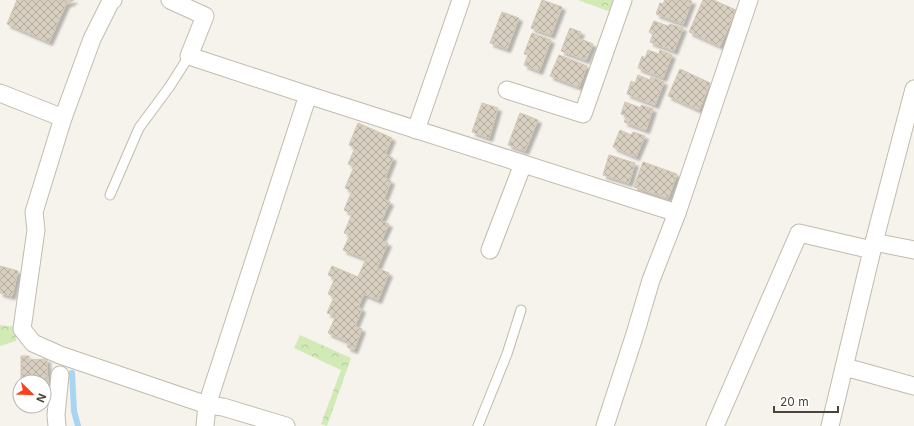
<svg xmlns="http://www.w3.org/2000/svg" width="914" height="426" viewBox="0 0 914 426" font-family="Inter,sans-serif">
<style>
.forest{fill:url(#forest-crowns)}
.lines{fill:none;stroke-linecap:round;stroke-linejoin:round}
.stream{stroke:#a9d4f2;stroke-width:6}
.building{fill:url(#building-cross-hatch);stroke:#d3c7b4;filter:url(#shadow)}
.lane-casing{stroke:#c2bbae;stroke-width:11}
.street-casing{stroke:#c2bbae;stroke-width:19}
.lane{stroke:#fff;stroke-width:9}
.street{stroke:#fff;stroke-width:17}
</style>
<defs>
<pattern id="forest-crowns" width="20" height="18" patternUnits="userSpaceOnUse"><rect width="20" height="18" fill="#d2eab5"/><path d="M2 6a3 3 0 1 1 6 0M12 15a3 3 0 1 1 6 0" fill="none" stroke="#b6ca9c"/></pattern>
<pattern id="building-cross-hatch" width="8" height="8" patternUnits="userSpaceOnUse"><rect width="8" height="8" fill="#d8cfc1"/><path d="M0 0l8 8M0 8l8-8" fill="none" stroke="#b1aa9e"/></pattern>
<filter id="shadow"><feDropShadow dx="3.5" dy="3.5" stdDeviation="1" flood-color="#0004"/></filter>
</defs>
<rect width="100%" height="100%" fill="#f6f3ec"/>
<g class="forest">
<polygon points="578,0 615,0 611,12"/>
<polygon points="0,325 17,327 16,341 0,346"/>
<polygon points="300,335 351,358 327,426 321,424 341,370 294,348"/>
</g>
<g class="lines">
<polyline class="stream" points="72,373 74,411 78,426"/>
</g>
<g class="building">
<polygon points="17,0 58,0 66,4 49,42 7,24"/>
<polygon points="58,0 74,0 66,4"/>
<polygon points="542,0 562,7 551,35 531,28"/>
<polygon points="665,0 688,0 692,1 683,24 656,14 660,3 663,4"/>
<polygon points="703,0 713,0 736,10 720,46 689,32"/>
<polygon points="502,12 519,18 507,49 490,43"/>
<polygon points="654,21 668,26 670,24 683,28 674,51 650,42 653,34 649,32"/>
<polygon points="570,28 581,32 578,38 593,44 586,60 561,51"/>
<polygon points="532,33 551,40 539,71 524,65 528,55 524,54"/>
<polygon points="648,50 659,54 660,50 672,55 663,78 638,68 642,56 645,58"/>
<polygon points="559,55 587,66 579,87 550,76"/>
<polygon points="680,69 710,83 699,110 668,96"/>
<polygon points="638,75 650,80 651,77 664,82 655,105 627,94 631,81 635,83"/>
<polygon points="625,102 641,108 641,105 653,109 646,130 624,122 627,116 621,114"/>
<polygon points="482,103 498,108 489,138 472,132"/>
<polygon points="520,113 538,120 525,151 508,145"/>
<polygon points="358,123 392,138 385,154 393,158 385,178 391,181 384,199 390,202 381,221 389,224 381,241 388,243 377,268 389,273 378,300 364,294 358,307 362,309 355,326 362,329 354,350 347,347 349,342 328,333 336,316 327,313 334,297 328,294 335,278 328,275 332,266 358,277 366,259 343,250 350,235 344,233 352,214 344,210 352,191 345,188 354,167 348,164 355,148 349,145"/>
<polygon points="620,130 631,135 633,132 645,136 636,157 613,147"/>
<polygon points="609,155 635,163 629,183 603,175"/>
<polygon points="643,162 677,174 668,198 634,187"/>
<polygon points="0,266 18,271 12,296 0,293"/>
<polygon points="21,356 29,356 29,360 47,359 48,392 44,392 44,382 21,382"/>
</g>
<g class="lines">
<g class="lane-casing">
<g id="lane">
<polyline points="110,195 139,128 170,86 189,56"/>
<polyline points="478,426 507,354 521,310"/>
</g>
</g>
<g class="street-casing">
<g id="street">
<polyline points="113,0 111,1 92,39 63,118 34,212 36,230 22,329 33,343 60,355 207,405 223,407 286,426"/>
<polyline points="170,0 205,16 189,56 308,95 207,405 205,426"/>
<polyline points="507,90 583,114 623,0"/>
<polyline points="0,93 63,118"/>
<polyline points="308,95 677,213"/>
<polyline points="416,130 461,0"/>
<polyline points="874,242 914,250"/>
<polyline points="490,250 523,164"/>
<polyline points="845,367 914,386"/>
<polyline points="57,426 56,415 60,375"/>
<polyline points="605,426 635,334 651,280 677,213 749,0"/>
<polyline points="715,426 799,233 872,250"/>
<polyline points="830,426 874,242 914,89"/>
</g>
</g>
<use href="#lane" class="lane"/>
<use href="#street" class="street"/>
</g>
<g transform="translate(32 394) rotate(113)"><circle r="19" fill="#ffffff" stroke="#b7b4b0"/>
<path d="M0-3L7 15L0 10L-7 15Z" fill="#fc3f1d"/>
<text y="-6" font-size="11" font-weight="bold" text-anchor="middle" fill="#4b4439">N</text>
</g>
<path d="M774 406v6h64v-6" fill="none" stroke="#4b4439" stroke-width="2"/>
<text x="780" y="406" font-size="12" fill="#4b4439" stroke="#ffffff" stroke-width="3" paint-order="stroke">20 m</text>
</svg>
